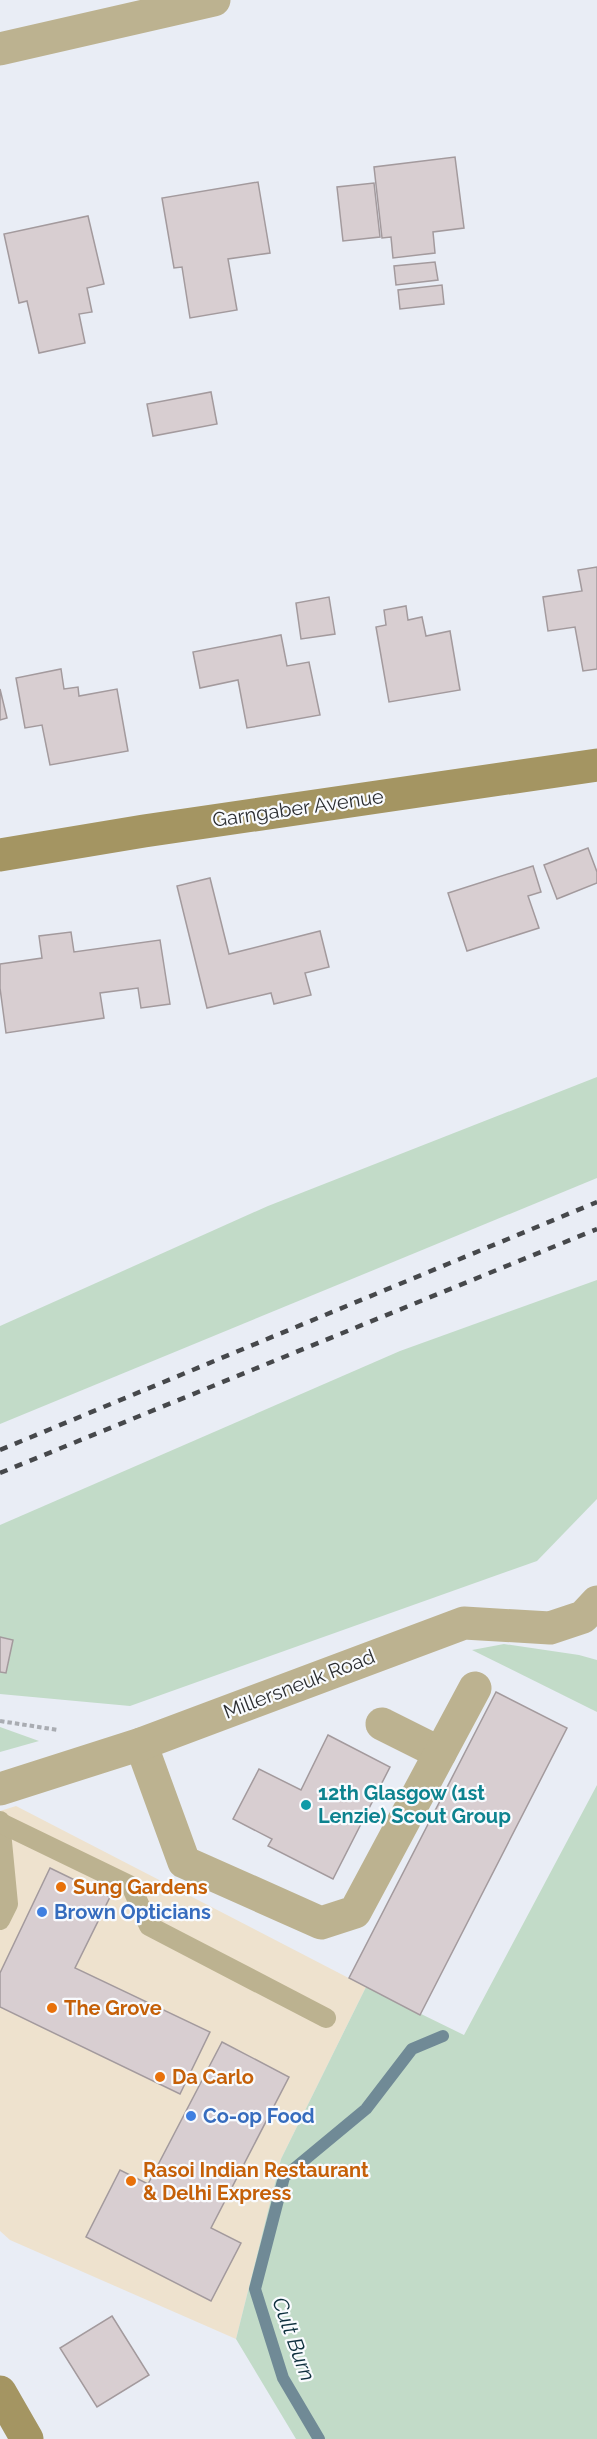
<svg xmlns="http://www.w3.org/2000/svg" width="597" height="2439" viewBox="0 0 597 2439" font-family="Raleway,sans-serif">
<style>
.commercial{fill:#eee2ce}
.green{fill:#c2dbc8}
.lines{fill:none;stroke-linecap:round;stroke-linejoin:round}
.stream{stroke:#708a96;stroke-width:12}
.building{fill:#d8ced1;stroke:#a39a9d;stroke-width:1.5}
.path{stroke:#a9acb2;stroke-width:4;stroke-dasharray:4.5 3;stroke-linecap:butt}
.lane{stroke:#bcb290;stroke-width:20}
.street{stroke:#bcb290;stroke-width:33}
.secondary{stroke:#a49562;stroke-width:33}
.rail{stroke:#46484b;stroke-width:4.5;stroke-dasharray:8 8;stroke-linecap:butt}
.culture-dot{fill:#0f9aa8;stroke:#f9fbfe;stroke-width:2}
.food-dot{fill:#e8710a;stroke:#f9fbfe;stroke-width:2}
.shop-dot{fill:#3f7fe0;stroke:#f9fbfe;stroke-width:2}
.labels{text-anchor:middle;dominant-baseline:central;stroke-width:4.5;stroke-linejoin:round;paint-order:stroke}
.street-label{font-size:20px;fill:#2c2e31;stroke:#f9fbfe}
.culture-label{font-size:20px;font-weight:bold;fill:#0d838f;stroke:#f9fbfe;text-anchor:start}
.food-label{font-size:20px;font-weight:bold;fill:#c56008;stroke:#f9fbfe;text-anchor:start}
.shop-label{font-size:20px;font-weight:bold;fill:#366cbe;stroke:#f9fbfe;text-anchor:start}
.water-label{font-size:21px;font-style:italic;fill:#0c2e3c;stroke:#f9fbfe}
</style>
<rect width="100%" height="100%" fill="#e9edf5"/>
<polygon class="commercial" points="16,1806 366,1987 281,2159 236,2339 10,2240 0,2231 0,1811"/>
<g class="green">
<polygon points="597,1077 597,1178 0,1424 0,1326 268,1206"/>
<polygon points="597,1280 597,1499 537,1561 130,1706 0,1694 0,1525 400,1351"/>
<polygon points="504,1644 579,1655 597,1660 597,1712 472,1650"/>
<polygon points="0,1727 39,1741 0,1752"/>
<polygon points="597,1785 597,2439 296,2439 236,2339 281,2159 366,1987 464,2035"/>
</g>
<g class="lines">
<polyline class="stream" points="319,2439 283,2378 255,2289 284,2177 366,2109 412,2049 443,2036"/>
</g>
<g class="building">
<polygon points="455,157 464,228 433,232 435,253 393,258 391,237 382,238 374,167"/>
<polygon points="258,182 270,253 228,259 237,310 190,318 182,267 174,268 162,198"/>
<polygon points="374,183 380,237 343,241 337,187"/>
<polygon points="88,216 104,284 87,288 92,312 79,314 85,343 39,353 27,301 19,303 4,234"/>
<polygon points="435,262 438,280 396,285 394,266"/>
<polygon points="442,285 444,304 400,309 398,290"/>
<polygon points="211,392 217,424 153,436 147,404"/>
<polygon points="597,567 597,669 583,671 575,627 548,631 543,597 582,591 578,570"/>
<polygon points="329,597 335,634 301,639 296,603"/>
<polygon points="406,606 408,620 422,617 426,636 450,631 460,690 389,702 376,627 386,625 384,610"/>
<polygon points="281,635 287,666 309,662 320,715 247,728 238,680 200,688 193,652"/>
<polygon points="61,669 64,689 78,687 79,696 117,689 128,751 50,765 42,725 25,728 16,678"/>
<polygon points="0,689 7,718 0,720"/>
<polygon points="588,848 597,872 597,883 557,899 544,865"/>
<polygon points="533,866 541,892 528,896 539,928 467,951 448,893"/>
<polygon points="210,878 229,954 320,931 329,967 305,973 311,995 274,1004 271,993 207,1008 177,886"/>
<polygon points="71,932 74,952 160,940 170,1004 141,1008 138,988 100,993 104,1018 6,1033 0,988 0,964 42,958 39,936"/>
<polygon points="0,1637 13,1640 6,1673 0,1672"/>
<polygon points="496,1692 567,1728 420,2015 349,1978"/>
<polygon points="328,1735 390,1767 333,1879 268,1846 272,1839 233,1819 259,1769 301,1790"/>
<polygon points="50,1868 110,1897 75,1968 210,2032 180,2094 0,2007 0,1973"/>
<polygon points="222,2042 289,2077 211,2228 241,2243 211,2301 86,2237 120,2170 148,2184"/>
<polygon points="112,2316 149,2375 97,2407 60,2348"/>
</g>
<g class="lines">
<polyline class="path" points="0,1721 58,1730"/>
<g class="lane">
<polyline points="0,1821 8,1904 0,1920"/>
<polyline points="1,1823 131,1886 149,1926 326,2018"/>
</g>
<g class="street">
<polyline points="0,49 214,0"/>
<polyline points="382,1724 440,1753"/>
<polyline points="141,1744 184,1862 321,1923 355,1912 475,1688"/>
<polyline points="0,1789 141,1744 464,1623 550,1628 583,1617 597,1602"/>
</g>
<g class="secondary">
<polyline points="0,855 144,831 597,765"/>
<polyline points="0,2392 27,2439"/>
</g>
<g class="rail">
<polyline points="0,1450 597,1202"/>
<polyline points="0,1473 597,1229"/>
</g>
</g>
<circle class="culture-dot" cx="306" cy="1805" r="6"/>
<g class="food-dot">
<circle cx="61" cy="1887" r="6"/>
<circle cx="52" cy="2008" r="6"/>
<circle cx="160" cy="2077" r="6"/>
<circle cx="131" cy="2181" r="6"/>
</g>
<g class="shop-dot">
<circle cx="42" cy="1912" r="6"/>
<circle cx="191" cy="2116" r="6"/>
</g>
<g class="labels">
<g class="street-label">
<text transform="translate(298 808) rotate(-8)">Garngaber Avenue</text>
<text transform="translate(299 1684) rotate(-21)">Millersneuk Road</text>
</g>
<g class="culture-label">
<text x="318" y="1793">12th Glasgow (1st<tspan x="318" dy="23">Lenzie) Scout Group</tspan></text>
</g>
<g class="food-label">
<text x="73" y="1887">Sung Gardens</text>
<text x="64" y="2008">The Grove</text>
<text x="172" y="2077">Da Carlo</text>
<text x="143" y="2170">Rasoi Indian Restaurant<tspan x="143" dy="23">&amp; Delhi Express</tspan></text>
</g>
<g class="shop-label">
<text x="54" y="1912">Brown Opticians</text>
<text x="203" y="2116">Co-op Food</text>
</g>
<g class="water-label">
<text transform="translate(294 2339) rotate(70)">Cult Burn</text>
</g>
</g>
</svg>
